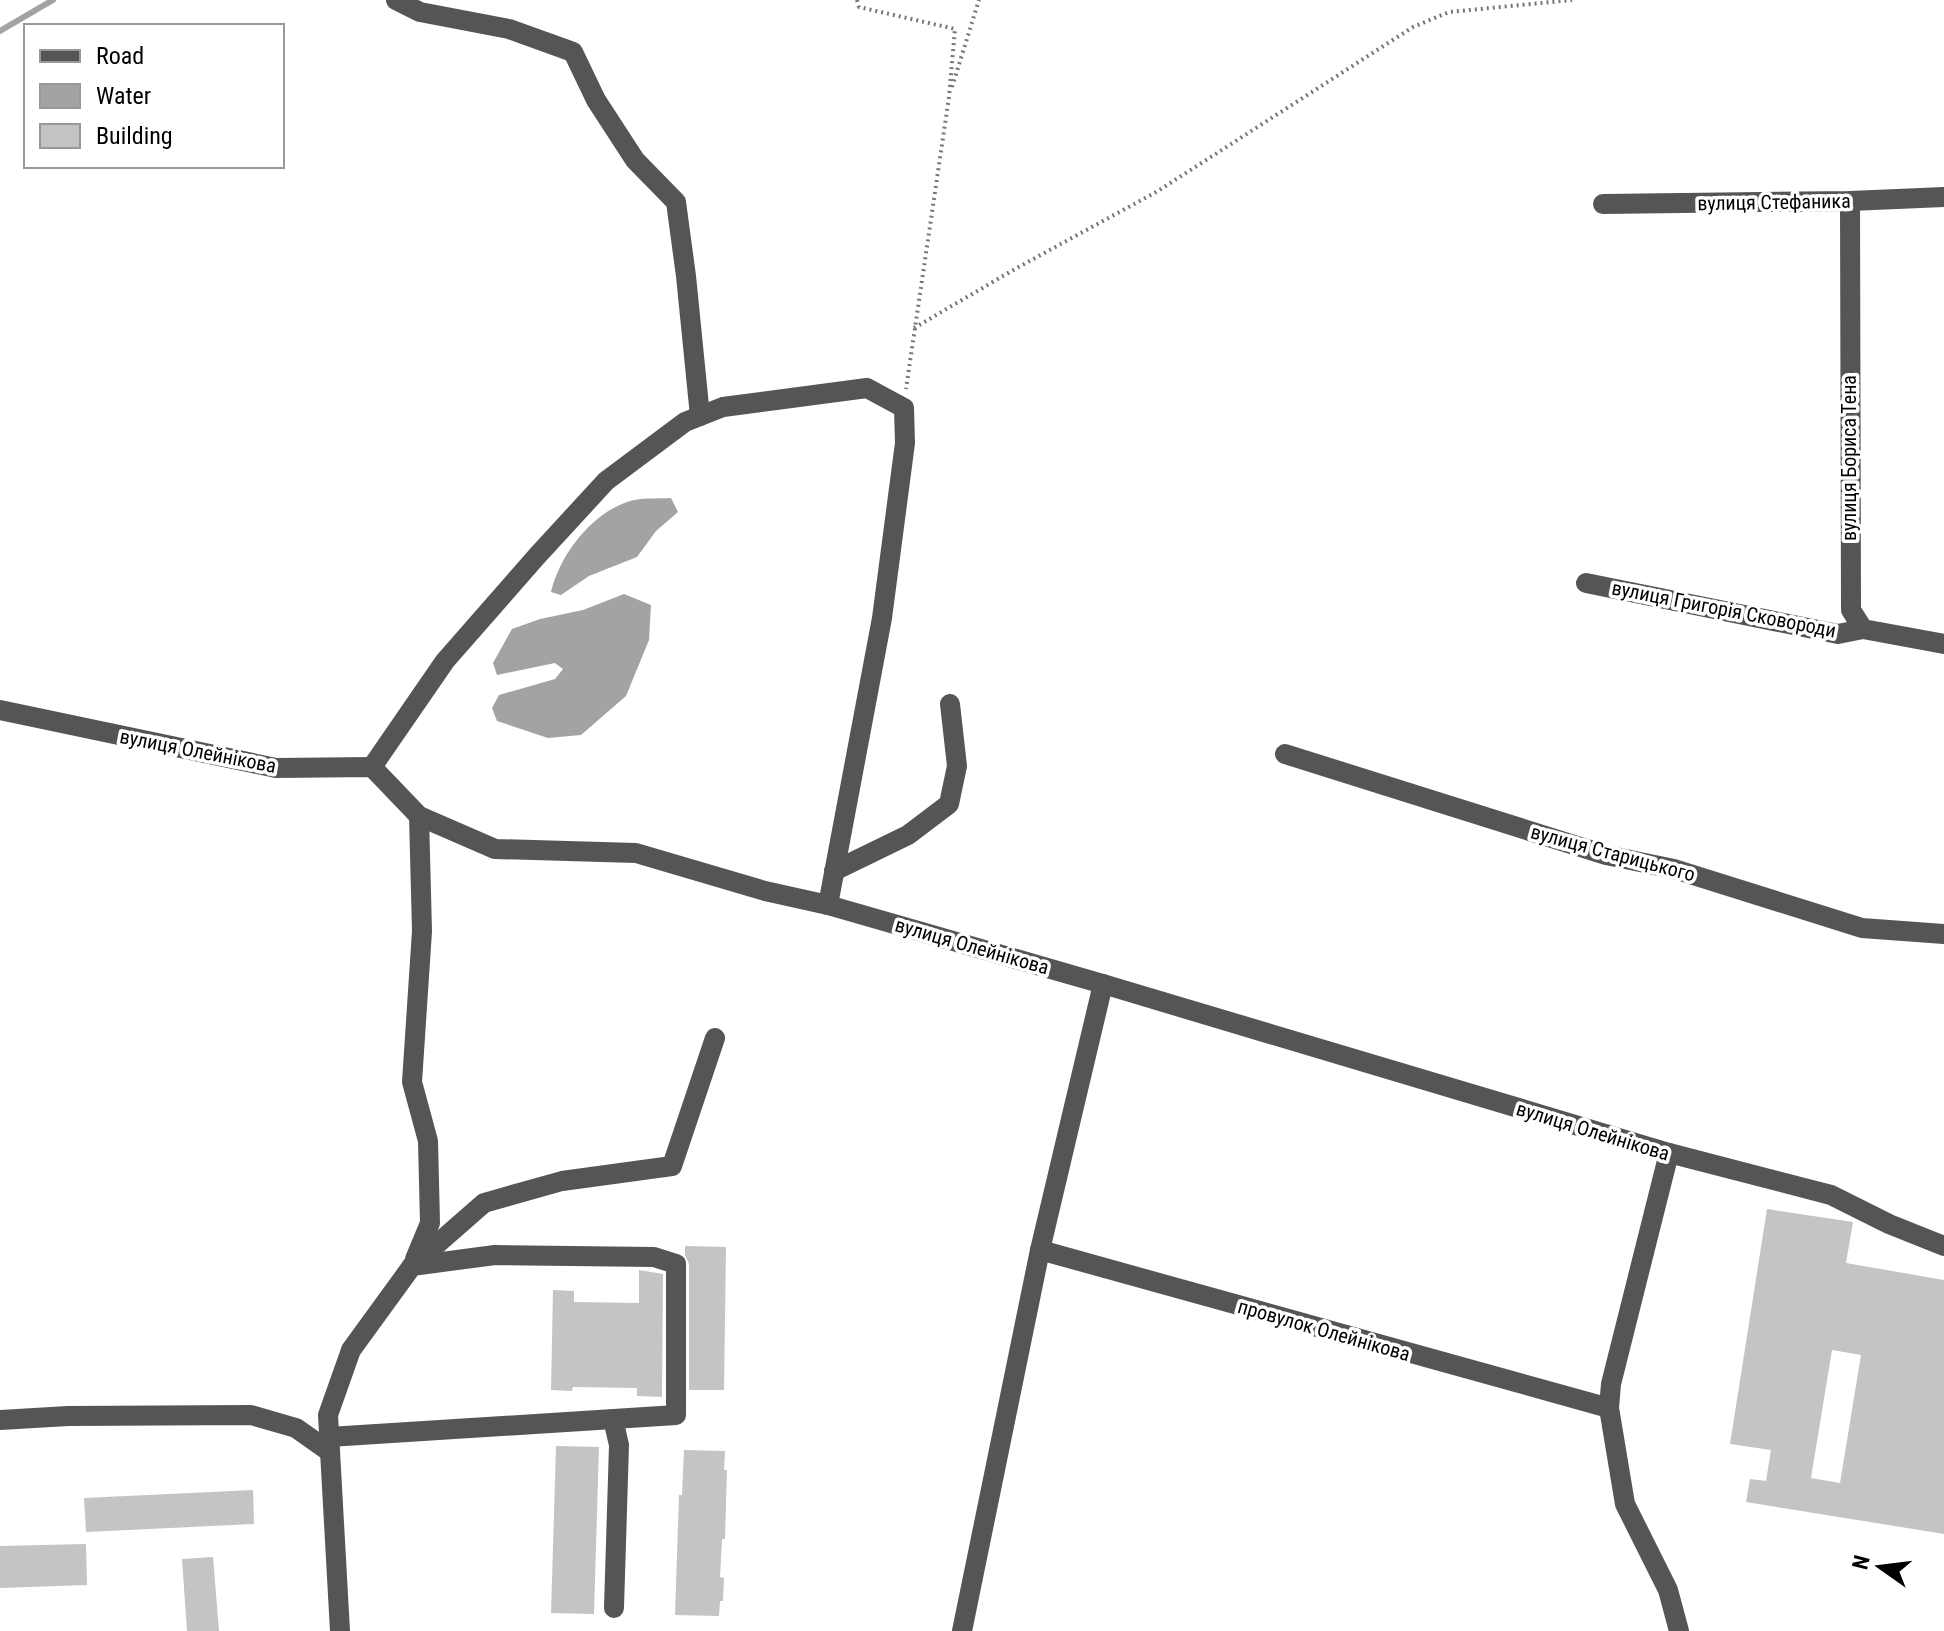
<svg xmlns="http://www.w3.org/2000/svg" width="1944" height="1631" viewBox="0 0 1944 1631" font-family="'Roboto Condensed',sans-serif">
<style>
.water{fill:#a3a3a3}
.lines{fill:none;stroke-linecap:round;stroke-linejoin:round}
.stream{stroke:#a3a3a3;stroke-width:6}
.building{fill:#c4c4c4;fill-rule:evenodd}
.path{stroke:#777;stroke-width:4;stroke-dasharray:2 4;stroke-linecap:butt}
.minor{stroke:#555;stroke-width:20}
.labels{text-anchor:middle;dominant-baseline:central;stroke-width:7;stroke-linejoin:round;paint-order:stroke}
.street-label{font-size:20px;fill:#000;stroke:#fff}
</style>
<rect width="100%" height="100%" fill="#fff"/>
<g class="water">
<path d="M671,498L678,512L656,531L637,557L589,576L561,595L551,592C560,555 590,515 627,502C640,497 658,499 671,498Z"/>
<polygon points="624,594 651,605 649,640 626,696 581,735 548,738 497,721 492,708 499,695 555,679 563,669 555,663 497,675 493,663 512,629 540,619 583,610"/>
</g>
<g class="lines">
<polyline class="stream" points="0,31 53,0"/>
</g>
<g class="building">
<path d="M1767,1209L1853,1222L1846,1263L1944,1280V1534L1746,1502L1750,1479L1766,1481L1771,1450L1730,1444ZM1832,1350L1861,1355L1840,1483L1811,1478Z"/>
<polygon points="685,1246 726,1247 724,1390 689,1390 689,1264 685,1255"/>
<polygon points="639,1270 663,1274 662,1397 637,1396 637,1388 573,1387 572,1391 551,1390 553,1290 574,1291 574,1302 639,1303"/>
<polygon points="556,1446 599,1447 594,1614 551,1613"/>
<polygon points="684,1450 725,1451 724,1470 727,1470 725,1539 722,1539 720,1577 724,1578 723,1601 720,1601 719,1616 675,1615 679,1495 682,1495"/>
<polygon points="253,1490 254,1524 86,1532 84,1498"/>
<polygon points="86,1544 87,1585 0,1588 0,1546"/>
<polygon points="213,1557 219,1631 187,1631 182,1559"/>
</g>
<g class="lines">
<g class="path">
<polyline points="857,0 859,7 955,29 949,97 906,389"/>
<polyline points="952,87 979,0"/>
<polyline points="914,328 1015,269 1158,191 1413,27 1449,12 1572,0"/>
</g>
<g class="minor">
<polyline points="396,0 420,12 509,29 573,52 596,100 635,160 676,202 686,276 700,416"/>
<polyline points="1850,201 1851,610 1863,629 1944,644"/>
<polyline points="1603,204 1850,201 1944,197"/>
<polyline points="1586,583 1838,634 1863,629"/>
<polyline points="0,710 276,768 372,767 419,816 495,849 636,853 765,891 828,905 1103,984 1669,1153 1831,1195 1889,1224 1944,1246"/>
<polyline points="1285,754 1606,855 1674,869 1862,928 1944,934"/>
<polyline points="372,767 445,661 537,556 606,481 685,422 723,407 867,388 904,408 905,443 882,618 828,905"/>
<polyline points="834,871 908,835 949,804 957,766 950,704"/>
<polyline points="1669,1153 1611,1384 1609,1408 1625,1504 1668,1590 1679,1631"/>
<polyline points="1040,1250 1609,1408"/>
<polyline points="415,1259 430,1223 428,1141 412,1082 422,931 419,816"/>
<polyline points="613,1419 619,1445 614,1608"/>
<polyline points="0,1420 68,1416 251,1415 296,1428 330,1452"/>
<polyline points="329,1437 676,1415 676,1264 654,1257 495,1255 412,1266"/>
<polyline points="340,1631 328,1415 351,1350 412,1266 484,1203 562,1181 672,1166 715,1038"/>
<polyline points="962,1631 1040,1250 1103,984"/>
</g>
</g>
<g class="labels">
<g class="street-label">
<text transform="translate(1774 202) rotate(-1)">вулиця Стефаника</text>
<text transform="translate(1849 458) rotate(-90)">вулиця Бориса Тена</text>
<text transform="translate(1724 609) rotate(11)">вулиця Григорія Сковороди</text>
<text transform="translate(198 751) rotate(11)">вулиця Олейнікова</text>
<text transform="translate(1613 853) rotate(15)">вулиця Старицького</text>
<text transform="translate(972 946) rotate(16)">вулиця Олейнікова</text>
<text transform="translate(1593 1131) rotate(17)">вулиця Олейнікова</text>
<text transform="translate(1324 1330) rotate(16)">провулок Олейнікова</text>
</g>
</g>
<rect x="24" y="24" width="260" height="144" fill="#ffffff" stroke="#999999" stroke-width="2"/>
<rect x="40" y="50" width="40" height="12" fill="#555555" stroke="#999999" stroke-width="2"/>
<text x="96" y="64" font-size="24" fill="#000000">Road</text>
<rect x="40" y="84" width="40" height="24" fill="#a3a3a3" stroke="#999999" stroke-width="2"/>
<text x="96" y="104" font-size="24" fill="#000000">Water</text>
<rect x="40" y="124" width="40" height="24" fill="#c4c4c4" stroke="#999999" stroke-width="2"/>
<text x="96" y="144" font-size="24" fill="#000000">Building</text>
<g transform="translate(1880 1567) rotate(284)" stroke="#ffffff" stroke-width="6" paint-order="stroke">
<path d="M0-6L14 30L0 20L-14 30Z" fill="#000000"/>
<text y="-12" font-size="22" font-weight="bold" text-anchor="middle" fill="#000000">N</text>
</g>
</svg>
